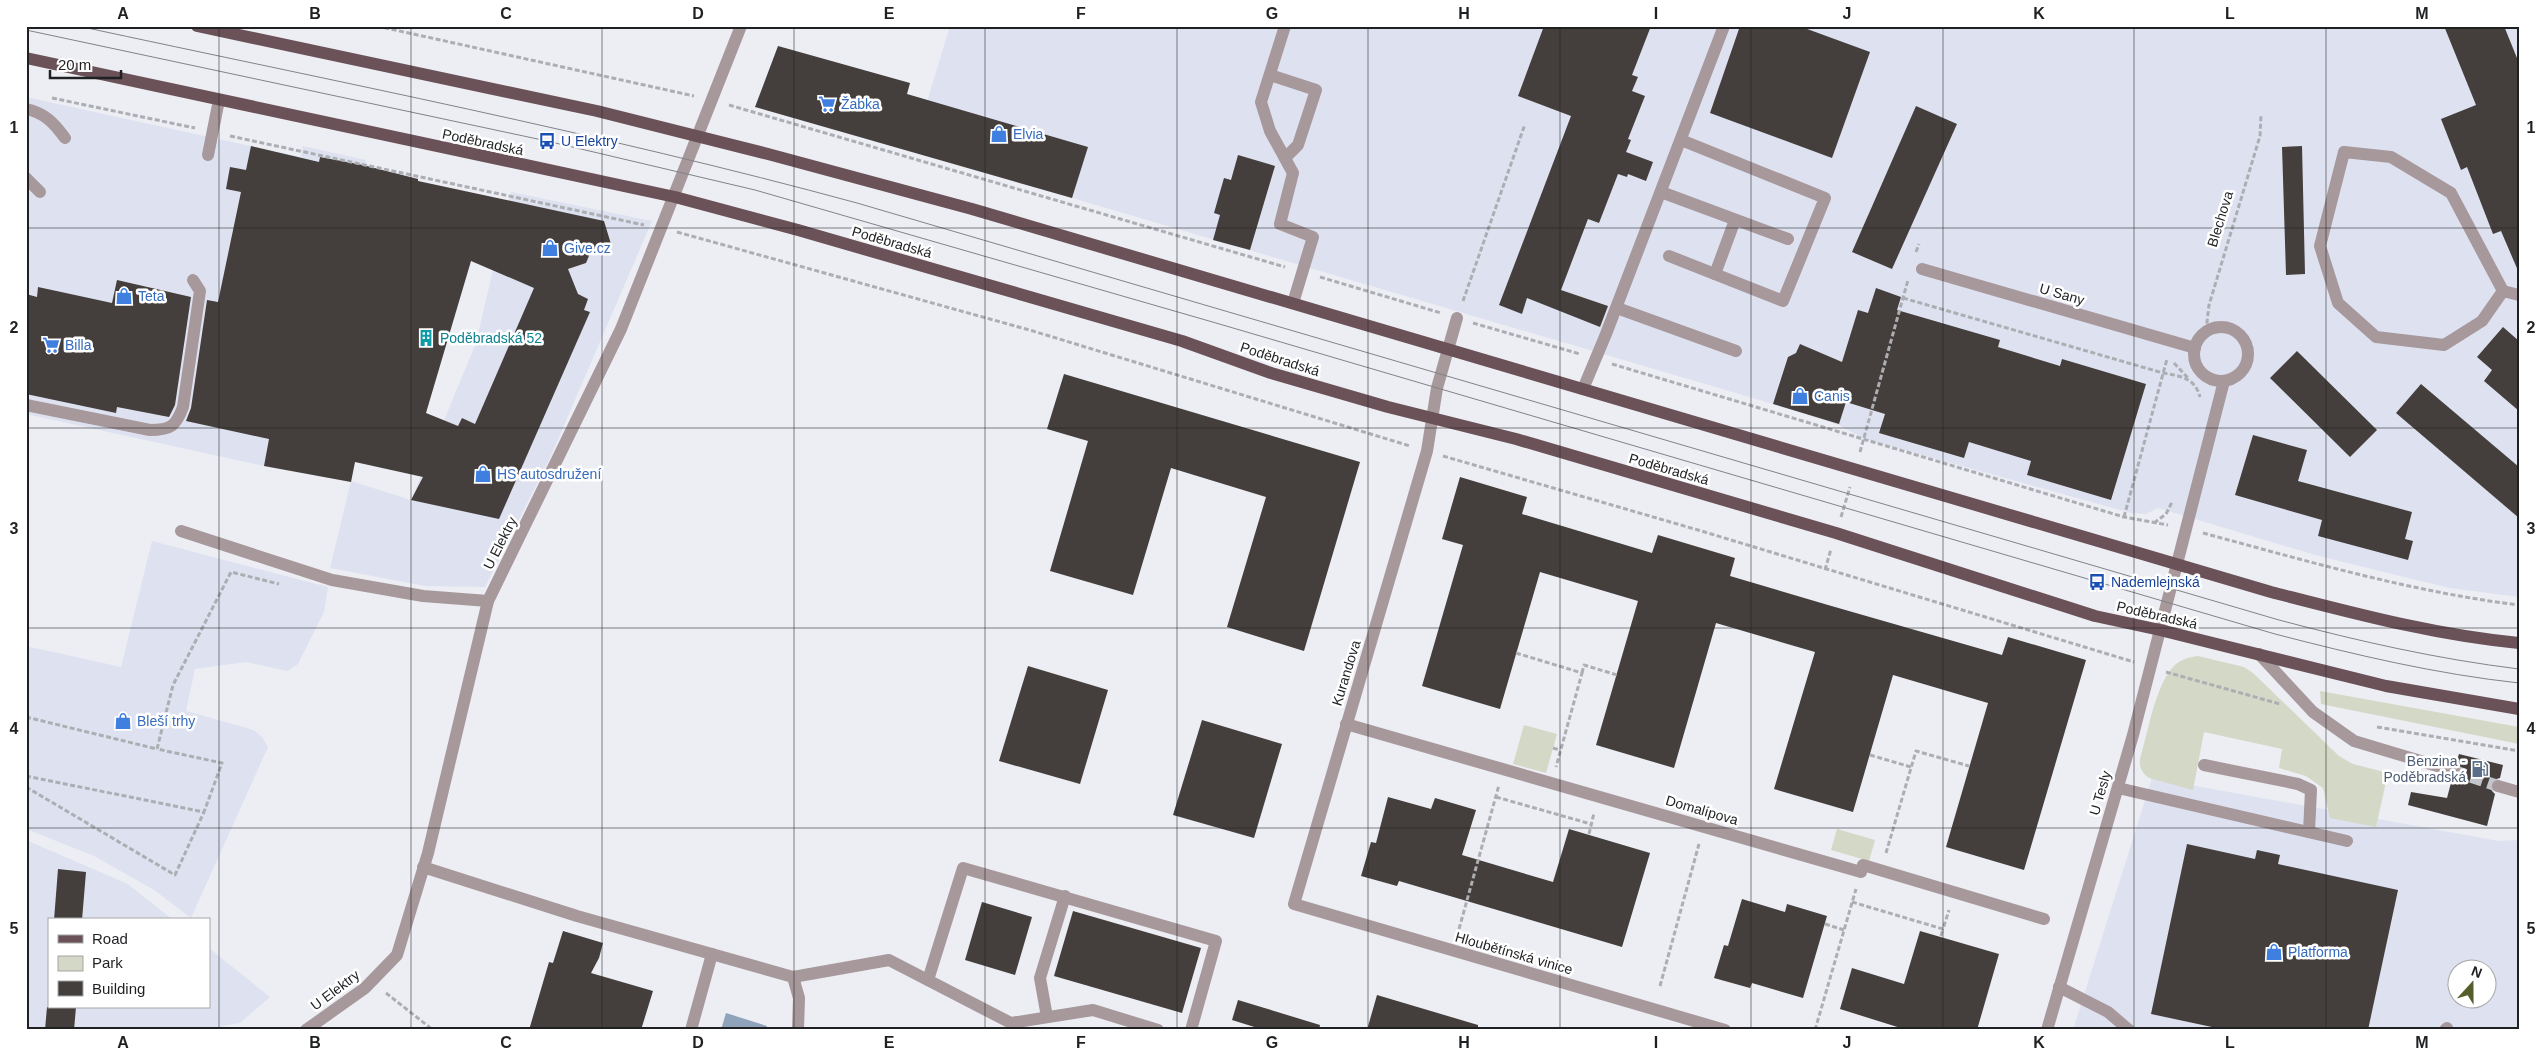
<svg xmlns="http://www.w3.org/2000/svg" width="2545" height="1056" viewBox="0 0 2545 1056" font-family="Arial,sans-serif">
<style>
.built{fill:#dee2f0;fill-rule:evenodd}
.green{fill:#d4d8c6}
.water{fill:#8fa3bb}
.building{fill:#443e3c;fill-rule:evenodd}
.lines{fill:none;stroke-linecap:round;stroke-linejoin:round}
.minor-tunnel{stroke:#c3c5ca;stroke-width:12;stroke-dasharray:12 6;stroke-linecap:butt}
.path{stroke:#adaeb3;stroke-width:3;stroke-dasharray:5 2.5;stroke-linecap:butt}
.minor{stroke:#a7989c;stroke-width:12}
.major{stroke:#6b5259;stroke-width:12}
.tram{stroke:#818387;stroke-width:1}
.grid{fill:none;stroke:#1f2022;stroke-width:1;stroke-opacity:0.55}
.labels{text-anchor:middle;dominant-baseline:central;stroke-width:5;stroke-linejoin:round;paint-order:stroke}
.shop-label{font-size:14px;fill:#366cbe;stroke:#fff;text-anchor:start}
.transit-label{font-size:14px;fill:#164399;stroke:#fff;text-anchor:start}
.street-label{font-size:14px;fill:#1f2022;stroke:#fff}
.culture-label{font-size:14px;fill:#0d838f;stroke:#fff;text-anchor:start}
.service-label{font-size:14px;fill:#4e5e75;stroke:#fff;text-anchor:end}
.neatline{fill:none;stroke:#1f2022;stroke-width:2}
.grid-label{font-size:16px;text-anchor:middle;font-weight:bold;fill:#1f2022}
</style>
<rect width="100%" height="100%" fill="#eceef4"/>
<g class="built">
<polygon points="950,26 2519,26 2519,597 2450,588 2404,577 2315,555 2158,508 2146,514 2131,513 1864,439 1839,425 1773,404 912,151"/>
<polygon points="26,97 301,157 303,146 366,160 360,184 400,254 351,481 411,500 476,343 511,192 652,221 550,458 485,587 425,586 330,568 351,481 264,466 26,414"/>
<polygon points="152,541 328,587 324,612 298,664 287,671 246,662 195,669 186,711 254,730 262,737 268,747 191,918 154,890 94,856 26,829 26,646 121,667"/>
<path d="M2152,778L2499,841L2519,840V1030H2073ZM2458,968H2488V998H2458Z"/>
<polygon points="26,840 128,884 173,920 49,920 49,1007 209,1007 209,948 270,997 240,1023 201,1030 26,1030"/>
</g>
<g class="green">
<path d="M2198,656L2244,667L2253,673L2339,756L2353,764L2388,773L2376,827L2330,818L2323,788L2306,776L2279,768L2282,749L2204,732L2193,790L2149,778C2142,773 2139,767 2140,759C2148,732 2155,687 2173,667C2179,660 2189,657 2198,656Z"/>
<polygon points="2320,691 2519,727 2519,744 2321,704"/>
<polygon points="1524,725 1557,734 1546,773 1513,764"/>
<polygon points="1837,829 1875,840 1869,861 1831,850"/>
</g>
<polygon class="water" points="726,1013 767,1026 766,1030 721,1030"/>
<g class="building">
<polygon points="1544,26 1651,26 1632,75 1638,77 1632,91 1645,96 1628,139 1631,140 1626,152 1653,162 1646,181 1628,174 1627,177 1618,174 1599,223 1588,219 1561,290 1608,306 1600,327 1527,298 1522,314 1499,305 1571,116 1518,96"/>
<polygon points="1740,26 1799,26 1870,52 1832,158 1710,113"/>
<polygon points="2444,26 2504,26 2519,63 2519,273 2501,231 2493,234 2467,167 2461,170 2441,119 2476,105"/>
<polygon points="778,46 910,83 907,94 1088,147 1072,198 755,107"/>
<polygon points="1916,106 1957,124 1892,269 1852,252"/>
<path d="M251,146L319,162L320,157L363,165L418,179V181L604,221L611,244L591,251L586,263L568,269L578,294L588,299L584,310L590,312L499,519L411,500L423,477L355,462L351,482L264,466L269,439L186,421L191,408L207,300L218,302L241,192L226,189L230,167L246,170ZM471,261L534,288L475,424L462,418L458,426L426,413Z"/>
<polygon points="2302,146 2305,274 2286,275 2282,147"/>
<polygon points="1238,155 1275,166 1250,250 1213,240 1220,215 1214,213 1224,178 1231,180"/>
<polygon points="117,280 191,297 175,405 169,417 117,407 116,413 26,394 26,294 37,297 38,287 112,303"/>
<polygon points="1876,288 1901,297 1897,310 2000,340 1998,347 2060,366 2062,359 2146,384 2111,500 2027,475 2031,461 1969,442 1964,458 1879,433 1885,414 1846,402 1839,424 1773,404 1788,357 1796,353 1800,344 1842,362 1858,310 1868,313"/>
<polygon points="2503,327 2519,341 2519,411 2484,381 2492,370 2477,357"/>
<polygon points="2297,351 2377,430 2350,457 2270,378"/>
<polygon points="1064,374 1360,462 1304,651 1227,627 1266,497 1171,468 1133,595 1050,571 1088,441 1047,429"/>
<polygon points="2421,384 2519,467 2519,518 2396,413"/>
<polygon points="2253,435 2307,450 2298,481 2412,512 2405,539 2413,541 2408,560 2318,536 2322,520 2235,495"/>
<polygon points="1460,477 1527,497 1522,514 1652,553 1658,535 1735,558 1730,576 1828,605 2002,655 2008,637 2086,660 2024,870 1946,847 1988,703 1893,675 1853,812 1774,789 1815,652 1716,623 1674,768 1596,745 1638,601 1540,572 1500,709 1422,686 1463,545 1442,539"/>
<polygon points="1028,666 1108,690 1080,784 999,761"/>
<polygon points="1202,720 1282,744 1254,838 1173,815"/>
<polygon points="2459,754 2503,765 2500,778 2493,780 2490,784 2492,791 2495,794 2487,826 2408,805 2411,792 2447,798 2452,779 2459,777 2462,773 2460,766 2456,763"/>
<polygon points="1388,797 1431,809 1435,798 1476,810 1462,855 1553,882 1569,829 1650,853 1622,947 1399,881 1397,886 1361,876 1371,842 1376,843"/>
<polygon points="2187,844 2255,859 2257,850 2280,855 2278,864 2398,890 2368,1030 2226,1030 2151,1014"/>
<polygon points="58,869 86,872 82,920 54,920"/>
<polygon points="1742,899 1785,912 1787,904 1827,916 1803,998 1752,983 1750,988 1714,978 1724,945 1728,946"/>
<polygon points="982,902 1032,917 1015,975 965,960"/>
<polygon points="1073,911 1201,948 1182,1013 1054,976"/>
<polygon points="563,931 603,943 599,958 591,973 653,991 641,1030 529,1030 549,962 553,963"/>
<polygon points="1920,931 1999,954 1977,1030 1907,1030 1840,1009 1852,968 1904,984"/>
<polygon points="1377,995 1478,1025 1478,1030 1367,1030"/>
<polygon points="1238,1000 1320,1025 1319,1030 1264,1030 1232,1020"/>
<polygon points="47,1007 76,1007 74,1030 45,1030"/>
</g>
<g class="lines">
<polyline class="minor-tunnel" points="2454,771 2498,786"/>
<g class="path">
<polyline points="377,26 694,96"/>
<polyline points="52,98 195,128"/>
<polyline points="729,105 1285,267"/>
<polyline points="230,136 644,225"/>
<polyline points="677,232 1033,331 1410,446"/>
<polyline points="1916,252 1919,244"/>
<polyline points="1320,277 1441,313"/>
<path d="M1903,298L2163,373C2181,376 2195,378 2200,397"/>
<polyline points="1463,301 1525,124"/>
<polyline points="1473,323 1580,354"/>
<polyline points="2206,331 2209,305 2260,136 2261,115"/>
<polyline points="2174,363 2188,378"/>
<polyline points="1612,364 2124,517 2168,525"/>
<polyline points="1860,452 1908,280"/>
<polyline points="1443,456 1698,530 2134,662"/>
<polyline points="1841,517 1850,487"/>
<polyline points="2124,517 2167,359"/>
<polyline points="2154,523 2166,514 2172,502"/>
<path d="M2203,533C2307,561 2412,592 2519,605"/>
<polyline points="1825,570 1831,549"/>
<polyline points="1516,653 1582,673 1556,767"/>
<polyline points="2166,672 2280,704"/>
<polyline points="1582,673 1584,665 1617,675"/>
<polyline points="26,717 157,749 173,685 231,572 279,584"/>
<polyline points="2377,727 2519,751"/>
<polyline points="1553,748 1560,750"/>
<polyline points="1870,755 1911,767"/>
<polyline points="26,776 204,812 222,763 157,749"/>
<polyline points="26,787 175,875 204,812"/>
<polyline points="1496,797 1591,824"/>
<polyline points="1589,834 1594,813"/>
<polyline points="1886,853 1916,751 1969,766"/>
<polyline points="1852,902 1943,929 1949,910"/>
<polyline points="1825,924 1844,930"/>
<polyline points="1459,929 1499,785"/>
<polyline points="1941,936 1943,929"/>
<polyline points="1660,986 1699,844"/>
<polyline points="386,993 433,1030"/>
<polyline points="1815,1030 1856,889"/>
</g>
<g class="minor">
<polyline points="1285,26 1261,102 1270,131 1293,173 1280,224 1313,237 1293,303"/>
<polyline points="1270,75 1316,90 1298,145 1285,158"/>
<path d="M26,109C45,113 54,123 65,138"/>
<polyline points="208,155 219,100"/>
<polyline points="26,178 40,192"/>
<polyline points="1661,192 1788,239"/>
<polyline points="1669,256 1783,301 1825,198 1681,140"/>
<polyline points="1922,269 2195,348"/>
<polyline points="1715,274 1735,220"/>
<polyline points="2503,291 2482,321 2444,345 2376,337 2338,303 2320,246 2344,152 2391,157 2451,193 2503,291 2519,295"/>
<polyline points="1617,308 1736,351"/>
<polyline points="1457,318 1437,388 1427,451 1294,904 1725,1030"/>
<circle cx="2221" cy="354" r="27"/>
<polyline points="1583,389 1606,334 1724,26"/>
<path d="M26,405L150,430C171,430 176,426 183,407L200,291L193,280"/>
<polyline points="181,531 332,580 423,596 488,601"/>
<polyline points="2259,654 2313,712 2354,741 2454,771"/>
<polyline points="1346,724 1861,872 1863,865 2044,919"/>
<polyline points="2204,765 2298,784 2311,790 2309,832"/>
<polyline points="2498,786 2519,792"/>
<polyline points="2118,788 2347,841"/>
<polyline points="423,867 577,916 793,977 889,960 1011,1023 1093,1010 1158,1030"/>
<polyline points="793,977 799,998 798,1030"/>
<polyline points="928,980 963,868 1216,941 1191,1030"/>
<polyline points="2059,987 2108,1012 2129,1030"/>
<polyline points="1047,1017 1040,978 1065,896"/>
<polyline points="306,1030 365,988 397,955 428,853 488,601 621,329 741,26"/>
<polyline points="691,1030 712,954"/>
<polyline points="2047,1030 2133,735 2224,381"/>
<polyline points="2445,1030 2447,1028"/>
</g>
<g class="major">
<path d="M197,26L597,111L768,154L972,209L2271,592C2353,613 2434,635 2519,643"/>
<polyline points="26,58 675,197 798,230 1182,341 1271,373 1388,407 1516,439 1836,533 2095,616 2160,630 2386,686 2519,709"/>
</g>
<g class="tram">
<path d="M78,26C338,82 600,133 857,203L2279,620C2358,641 2437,659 2519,669"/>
<path d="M26,30L547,141L755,190L1216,323L2275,634C2356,655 2436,674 2519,683"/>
</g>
</g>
<path class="grid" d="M219,26V1030M411,26V1030M602,26V1030M794,26V1030M985,26V1030M1177,26V1030M1368,26V1030M1560,26V1030M1751,26V1030M1943,26V1030M2134,26V1030M2326,26V1030M26,228H2519M26,428H2519M26,628H2519M26,828H2519"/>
<defs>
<g id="supermarket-bare" transform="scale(1.35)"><path d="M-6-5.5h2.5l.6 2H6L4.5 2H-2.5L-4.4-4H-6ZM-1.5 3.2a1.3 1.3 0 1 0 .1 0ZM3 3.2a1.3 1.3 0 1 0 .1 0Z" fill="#3f7fe0" stroke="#fff" stroke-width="2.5" paint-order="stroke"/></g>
<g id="shop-bare" transform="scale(1.35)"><path d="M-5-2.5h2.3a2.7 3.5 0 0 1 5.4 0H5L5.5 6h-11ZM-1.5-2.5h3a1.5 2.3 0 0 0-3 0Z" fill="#3f7fe0" stroke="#fff" stroke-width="2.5" paint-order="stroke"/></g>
<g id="bus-bare" transform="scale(1.35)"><path d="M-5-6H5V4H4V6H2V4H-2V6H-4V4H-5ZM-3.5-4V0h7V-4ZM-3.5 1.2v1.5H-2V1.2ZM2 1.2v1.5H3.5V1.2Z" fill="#1a4fb4" stroke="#fff" stroke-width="2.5" paint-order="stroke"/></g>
<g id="building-bare" transform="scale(1.35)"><path d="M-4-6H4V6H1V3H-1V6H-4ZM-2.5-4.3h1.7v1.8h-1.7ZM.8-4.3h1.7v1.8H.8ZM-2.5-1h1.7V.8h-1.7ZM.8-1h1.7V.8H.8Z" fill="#0f9aa8" stroke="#fff" stroke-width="2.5" paint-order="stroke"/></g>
<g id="fuel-bare" transform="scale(1.35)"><path d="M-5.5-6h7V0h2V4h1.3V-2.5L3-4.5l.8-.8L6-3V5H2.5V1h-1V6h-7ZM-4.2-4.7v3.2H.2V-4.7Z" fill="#5c6f8a" stroke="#fff" stroke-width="2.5" paint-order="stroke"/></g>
</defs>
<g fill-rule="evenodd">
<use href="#supermarket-bare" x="827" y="104"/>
<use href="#shop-bare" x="999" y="134"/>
<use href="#bus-bare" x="547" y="141"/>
<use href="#shop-bare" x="550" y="248"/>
<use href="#shop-bare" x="124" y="296"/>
<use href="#building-bare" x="426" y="338"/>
<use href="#supermarket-bare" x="51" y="345"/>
<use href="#shop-bare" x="1800" y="396"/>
<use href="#shop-bare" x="483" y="474"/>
<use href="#bus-bare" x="2097" y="582"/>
<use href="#shop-bare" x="123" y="721"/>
<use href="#fuel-bare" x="2480" y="769"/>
<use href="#shop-bare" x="2274" y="952"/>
</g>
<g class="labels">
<g class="shop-label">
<text x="841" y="104">Žabka</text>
<text x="1013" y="134">Elvia</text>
<text x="564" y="248">Give.cz</text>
<text x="138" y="296">Teta</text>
<text x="65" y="345">Billa</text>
<text x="1814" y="396">Canis</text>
<text x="497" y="474">HS autosdružení</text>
<text x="137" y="721">Bleší trhy</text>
<text x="2288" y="952">Platforma</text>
</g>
<g class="transit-label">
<text x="561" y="141">U Elektry</text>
<text x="2111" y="582">Nademlejnská</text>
</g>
<g class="street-label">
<text transform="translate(483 142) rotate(12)">Poděbradská</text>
<text transform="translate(2220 219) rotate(-73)">Blechova</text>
<text transform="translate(892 242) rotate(16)">Poděbradská</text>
<text transform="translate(2062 294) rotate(16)">U Sany</text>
<text transform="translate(1280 359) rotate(18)">Poděbradská</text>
<text transform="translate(1669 469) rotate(16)">Poděbradská</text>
<text transform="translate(500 543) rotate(-63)">U Elektry</text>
<text transform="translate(2157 615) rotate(13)">Poděbradská</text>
<text transform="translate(1346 673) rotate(-73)">Kurandova</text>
<text transform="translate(2100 793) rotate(-74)">U Tesly</text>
<text transform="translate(1702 810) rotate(16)">Domalípova</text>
<text transform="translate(1514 953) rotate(16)">Hloubětínská vinice</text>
<text transform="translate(335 990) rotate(-37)">U Elektry</text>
</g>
<g class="culture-label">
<text x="440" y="338">Poděbradská 52</text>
</g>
<g class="service-label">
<text x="2466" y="761">Benzina -<tspan x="2466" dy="16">Poděbradská</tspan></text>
</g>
</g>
<rect width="2545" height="1056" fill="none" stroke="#ffffff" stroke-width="55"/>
<rect x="48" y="918" width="162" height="90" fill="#ffffff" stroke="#a5a6a7"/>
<rect x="58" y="935" width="25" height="8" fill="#6b5259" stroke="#a5a6a7"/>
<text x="92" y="944" font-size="15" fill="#1f2022">Road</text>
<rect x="58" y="956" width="25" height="15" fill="#d4d8c6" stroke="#a5a6a7"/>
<text x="92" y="968" font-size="15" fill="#1f2022">Park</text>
<rect x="58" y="981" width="25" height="15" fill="#443e3c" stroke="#a5a6a7"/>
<text x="92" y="994" font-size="15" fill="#1f2022">Building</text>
<g transform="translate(2472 984) rotate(21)"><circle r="24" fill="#ffffff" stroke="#a5a6a7"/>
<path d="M0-4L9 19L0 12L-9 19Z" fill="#565d2c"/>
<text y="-8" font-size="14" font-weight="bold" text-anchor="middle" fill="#1f2022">N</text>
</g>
<path d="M50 70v8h71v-8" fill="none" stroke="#1f2022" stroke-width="2.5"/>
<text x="58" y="70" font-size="15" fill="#1f2022" stroke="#ffffff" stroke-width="4" paint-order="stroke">20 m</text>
<rect x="28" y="28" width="2490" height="1000" class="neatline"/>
<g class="grid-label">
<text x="123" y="19">A</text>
<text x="315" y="19">B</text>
<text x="506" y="19">C</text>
<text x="698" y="19">D</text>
<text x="889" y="19">E</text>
<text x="1081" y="19">F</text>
<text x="1272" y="19">G</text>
<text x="1464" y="19">H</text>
<text x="1656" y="19">I</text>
<text x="1847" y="19">J</text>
<text x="2039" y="19">K</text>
<text x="2230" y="19">L</text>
<text x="2422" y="19">M</text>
<text x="14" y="133">1</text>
<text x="2531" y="133">1</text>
<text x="14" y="333">2</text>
<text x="2531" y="333">2</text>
<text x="14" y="534">3</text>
<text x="2531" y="534">3</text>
<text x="14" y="734">4</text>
<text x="2531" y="734">4</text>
<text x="14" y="934">5</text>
<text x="2531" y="934">5</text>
<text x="123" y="1048">A</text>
<text x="315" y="1048">B</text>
<text x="506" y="1048">C</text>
<text x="698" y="1048">D</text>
<text x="889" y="1048">E</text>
<text x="1081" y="1048">F</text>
<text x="1272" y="1048">G</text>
<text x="1464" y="1048">H</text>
<text x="1656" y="1048">I</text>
<text x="1847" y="1048">J</text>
<text x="2039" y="1048">K</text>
<text x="2230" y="1048">L</text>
<text x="2422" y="1048">M</text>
</g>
</svg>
